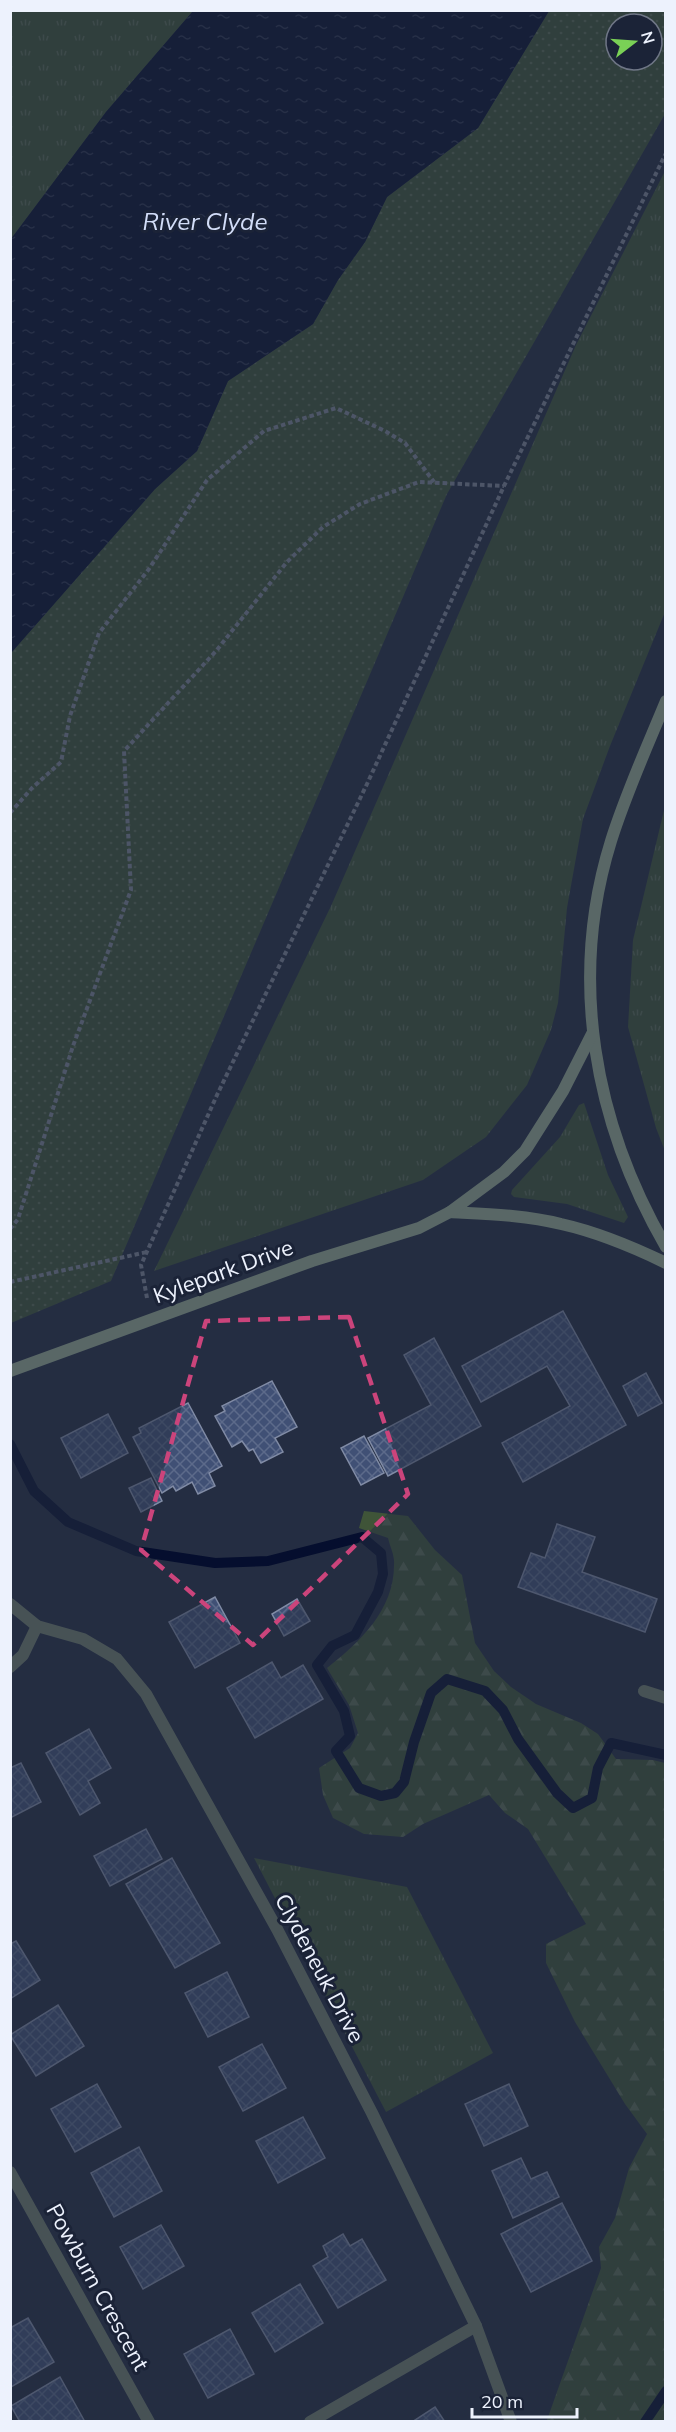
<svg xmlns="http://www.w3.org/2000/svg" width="676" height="2432" viewBox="0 0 676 2432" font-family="Mulish,sans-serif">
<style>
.grass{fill:url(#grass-tufts)}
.forest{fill:url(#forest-firs)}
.park{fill:url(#park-dots);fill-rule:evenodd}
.water{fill:url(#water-ripples)}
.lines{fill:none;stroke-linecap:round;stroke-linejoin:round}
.stream{stroke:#050e2e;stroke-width:10}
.building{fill:url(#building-cross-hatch);stroke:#808ba5;stroke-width:1.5}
.path{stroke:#7e8596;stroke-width:4;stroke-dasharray:4.5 3;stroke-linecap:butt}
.street{stroke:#727f6e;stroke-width:12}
.secondary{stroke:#99ad92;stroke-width:12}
.marked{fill:none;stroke:#cb447b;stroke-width:4.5;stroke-dasharray:12 8;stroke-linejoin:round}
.labels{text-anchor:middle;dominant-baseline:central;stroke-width:6;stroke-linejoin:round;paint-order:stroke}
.street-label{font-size:22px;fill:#edf2fd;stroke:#1b2337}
.water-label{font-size:24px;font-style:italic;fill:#d2ddf8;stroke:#1b2337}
</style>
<defs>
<pattern id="grass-tufts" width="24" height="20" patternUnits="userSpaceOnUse" patternTransform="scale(1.5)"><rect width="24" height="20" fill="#3f5438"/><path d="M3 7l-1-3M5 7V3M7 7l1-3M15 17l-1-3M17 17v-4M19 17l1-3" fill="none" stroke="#5b6d56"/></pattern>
<pattern id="forest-firs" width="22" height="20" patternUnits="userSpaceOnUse" patternTransform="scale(1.5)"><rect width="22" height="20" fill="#3f5438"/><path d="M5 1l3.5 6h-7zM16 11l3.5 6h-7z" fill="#5b6d56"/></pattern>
<pattern id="park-dots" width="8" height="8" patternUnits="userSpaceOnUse" patternTransform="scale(1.5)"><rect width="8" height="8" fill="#3f5438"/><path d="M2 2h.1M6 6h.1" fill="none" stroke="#5b6d56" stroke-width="1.8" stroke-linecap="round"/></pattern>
<pattern id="water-ripples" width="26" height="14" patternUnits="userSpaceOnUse" patternTransform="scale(1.5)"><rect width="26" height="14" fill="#050e2e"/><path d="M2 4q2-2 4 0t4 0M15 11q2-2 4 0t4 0" fill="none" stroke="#2a324d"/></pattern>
<pattern id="building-cross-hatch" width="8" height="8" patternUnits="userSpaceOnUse" patternTransform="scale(1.5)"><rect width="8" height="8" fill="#405075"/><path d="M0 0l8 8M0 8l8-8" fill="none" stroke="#5c6a8a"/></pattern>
</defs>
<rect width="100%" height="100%" fill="#242d42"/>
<g class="grass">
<polygon points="11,11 193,11 106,112 11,239"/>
<polygon points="665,171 665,612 610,746 583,819 567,908 558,1003 551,1030 527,1085 486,1137 423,1180 154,1271 331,906 576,345"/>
<polygon points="665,806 665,1151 656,1128 628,1027 633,940"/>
<polygon points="584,1103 608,1175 628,1217 624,1223 567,1204 514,1197 511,1194 512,1190 560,1137 579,1105"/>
<polygon points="254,1858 407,1887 493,2053 386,2112"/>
</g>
<path class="forest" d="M364,1511L408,1516L435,1550L462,1575L475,1643L494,1671L511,1687L536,1704L581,1723L598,1734L616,1759L653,1760L665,1763V2421L548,2422L547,2420L601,2268L599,2247L615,2218L629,2168L647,2134L625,2104L575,2022L546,1963V1944L586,1924L528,1829L505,1813L489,1795L423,1824L403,1837L364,1834L333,1818L323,1795L319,1768L350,1748L358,1733L349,1705L327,1668C360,1642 394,1610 394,1565C395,1556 390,1547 388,1538L359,1528Z"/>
<path class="park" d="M549,11H665V114L447,494L111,1281L11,1323V653L155,489L197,451L228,381L313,324L338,280L365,242L387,197L478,128ZM616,24H652V60H616Z"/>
<polygon class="water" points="193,11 549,11 478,128 387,197 365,242 338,280 313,324 228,381 197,451 155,489 11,653 11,239 106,112"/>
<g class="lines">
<g class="stream">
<polyline points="10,1444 34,1491 68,1522 136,1551 215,1563 268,1561 362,1537 381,1553 383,1574 378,1592 355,1635 332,1646 317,1665 344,1711 350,1736 336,1751 359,1788 381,1796 395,1793 404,1782 414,1742 431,1693 447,1679 485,1691 503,1710 518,1739 557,1793 573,1808 592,1798 598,1768 611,1743 666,1755"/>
<polyline points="645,2422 666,2391"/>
</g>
</g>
<g class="building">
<polygon points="563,1311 626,1425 523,1482 502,1443 570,1406 547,1366 481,1402 462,1366"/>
<polygon points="434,1338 481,1426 388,1476 368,1438 431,1405 404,1355"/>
<polygon points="646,1373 662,1403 638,1416 623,1386"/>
<polygon points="272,1381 297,1427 275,1438 283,1452 261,1463 253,1449 249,1451 242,1441 232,1447 215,1416 225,1411 222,1406"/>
<polygon points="188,1403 222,1466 209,1473 215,1486 198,1494 192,1482 176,1491 173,1486 162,1493 133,1437 141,1433 139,1428"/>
<polygon points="108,1414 128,1453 81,1478 61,1438"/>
<polygon points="364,1436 384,1473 361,1485 341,1448"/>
<polygon points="151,1478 162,1501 141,1512 129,1488"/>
<polygon points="557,1524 595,1537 582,1572 657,1599 645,1632 518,1587 531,1553 545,1558"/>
<polygon points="215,1597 240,1643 195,1668 169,1622"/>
<polygon points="297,1599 310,1621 284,1636 272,1614"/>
<polygon points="272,1662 281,1678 303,1665 323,1699 255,1738 227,1688"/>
<polygon points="89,1729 111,1768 88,1781 100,1803 80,1815 46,1753"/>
<polygon points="21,1763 41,1802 10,1818 10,1768"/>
<polygon points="146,1829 162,1859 110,1886 94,1856"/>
<polygon points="172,1858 220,1943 175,1968 126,1884"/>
<polygon points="16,1941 40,1980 10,1999 10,1944"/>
<polygon points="227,1972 249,2017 208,2037 185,1993"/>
<polygon points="58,2005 84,2046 36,2076 10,2035"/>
<polygon points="262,2044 286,2088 243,2111 219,2067"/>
<polygon points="97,2084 121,2127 75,2152 51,2109"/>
<polygon points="509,2084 528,2126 484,2146 465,2104"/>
<polygon points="303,2117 325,2158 278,2183 256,2141"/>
<polygon points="139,2147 162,2191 114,2217 91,2173"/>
<polygon points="521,2158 531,2179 547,2172 559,2197 513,2218 492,2171"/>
<polygon points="562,2203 592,2261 531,2292 501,2234"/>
<polygon points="161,2225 184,2266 143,2289 120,2247"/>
<polygon points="343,2234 350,2246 362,2239 386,2280 338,2308 313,2266 328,2257 323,2246"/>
<polygon points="300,2284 323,2323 275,2352 252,2313"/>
<polygon points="28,2318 54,2362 11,2387 10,2328"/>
<polygon points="230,2329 254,2374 208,2398 184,2354"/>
<polygon points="60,2377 85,2422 20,2422 11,2406"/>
<polygon points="435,2407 445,2422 412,2422"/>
</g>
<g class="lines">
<g class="path">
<polyline points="10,813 32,788 61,762 70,716 99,633 149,569 207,480 264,431 336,408 385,431 405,443 434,482"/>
<polyline points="10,1229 18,1219 73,1046 131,890 124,751 216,651 287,562 323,527 360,504 419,482 504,486"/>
<polyline points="10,1282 147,1252"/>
<polyline points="147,1298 141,1265 217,1095 367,784 504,486 666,153"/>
</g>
<g class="street">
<polyline points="10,1604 37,1626 83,1639 117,1659 146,1694 277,1929 372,2113 476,2326 511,2422"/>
<polyline points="10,1667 23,1655 37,1626"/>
<polyline points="644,1691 666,1698"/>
<polyline points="10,2172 149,2422"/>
<polyline points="310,2422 476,2326"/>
</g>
<g class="secondary">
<path d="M666,701C647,747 626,793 611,841C568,979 594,1123 666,1247"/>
<path d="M450,1212C487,1214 525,1215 561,1224C597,1232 633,1247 666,1263"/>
<polyline points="10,1371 312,1261 419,1228 450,1212 504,1172 525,1151 563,1091 592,1034"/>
</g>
</g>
<path d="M0 0H676V2432H0ZM349,1317L408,1494L253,1645L141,1550L206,1321Z" fill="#242d42" fill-opacity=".55" fill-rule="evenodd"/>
<path class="marked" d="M349,1317L408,1494L253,1645L141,1550L206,1321Z"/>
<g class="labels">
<g class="street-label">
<text transform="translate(223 1271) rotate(-20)">Kylepark Drive</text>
<text transform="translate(320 1968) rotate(62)">Clydeneuk Drive</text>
<text transform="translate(98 2287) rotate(61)">Powburn Crescent</text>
</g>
<g class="water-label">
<text x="205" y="221">River Clyde</text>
</g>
</g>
<rect width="676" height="2432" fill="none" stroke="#edf2fd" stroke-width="24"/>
<g transform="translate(634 42) rotate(73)"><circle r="28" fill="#1b2337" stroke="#6f7686" stroke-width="1.5"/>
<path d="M0-4.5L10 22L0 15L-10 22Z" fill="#7ad156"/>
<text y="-9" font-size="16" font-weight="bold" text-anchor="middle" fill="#edf2fd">N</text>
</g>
<path d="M472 2408v9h105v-9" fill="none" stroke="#edf2fd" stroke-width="3"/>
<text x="481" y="2408" font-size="18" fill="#edf2fd" stroke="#1b2337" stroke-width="4.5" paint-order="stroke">20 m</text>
</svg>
